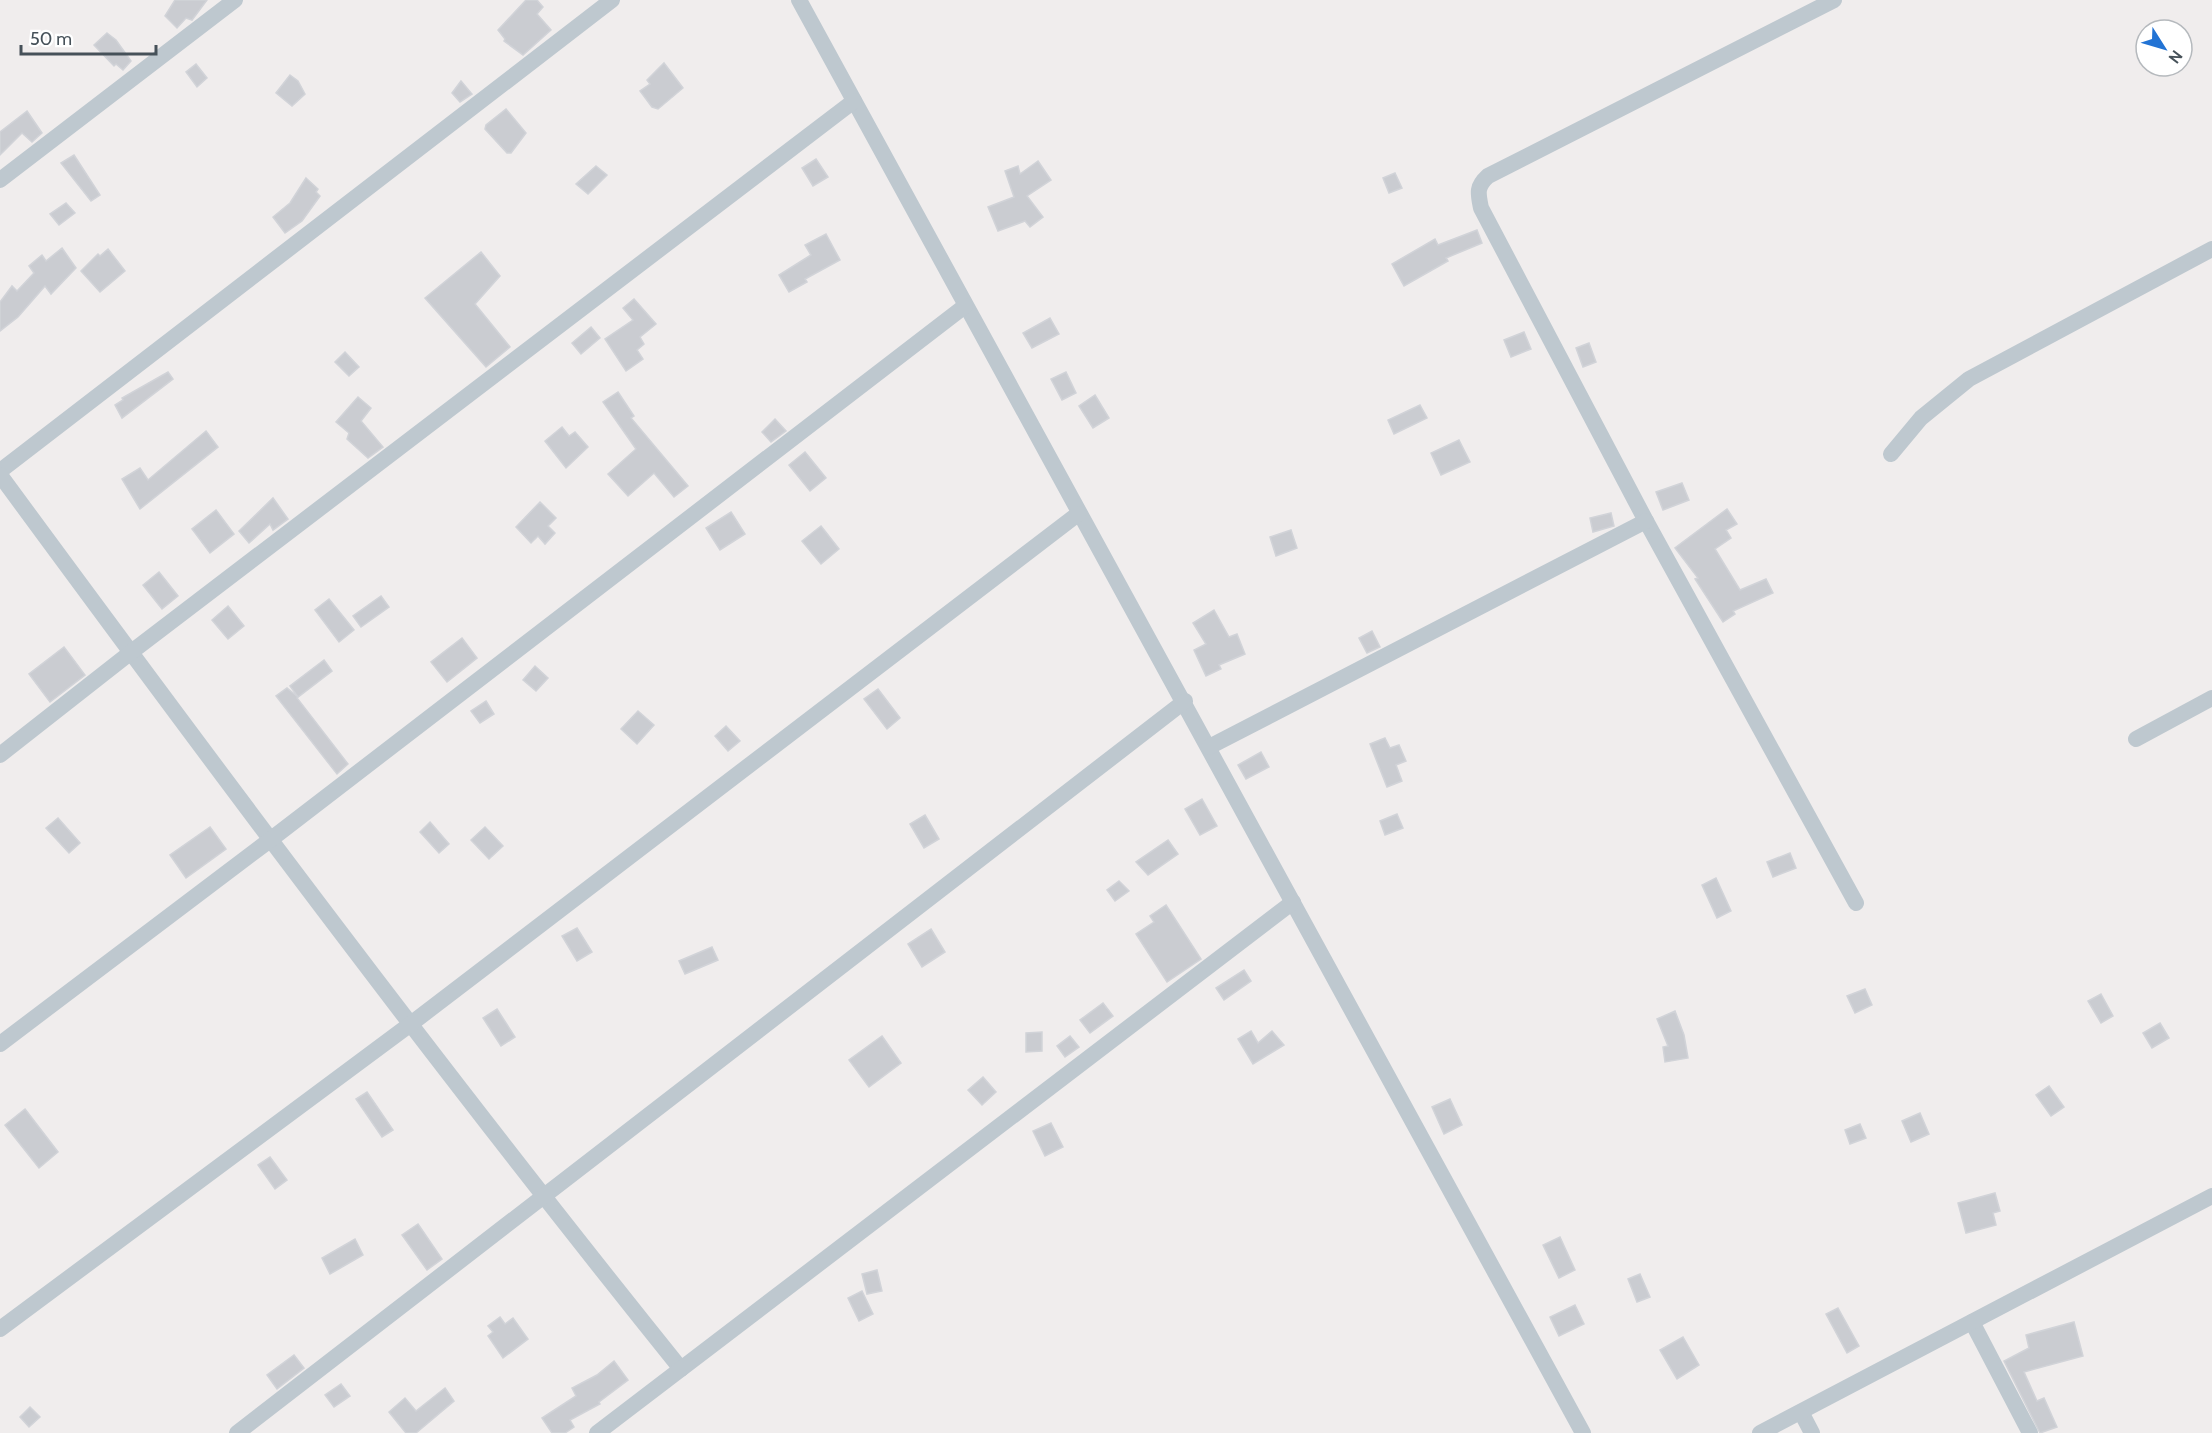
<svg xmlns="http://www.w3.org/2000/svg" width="2212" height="1433" viewBox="0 0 2212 1433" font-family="Cabin,sans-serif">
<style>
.building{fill:#caccd1;stroke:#d1d3d8;stroke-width:1.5}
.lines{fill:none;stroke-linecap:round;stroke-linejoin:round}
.street{stroke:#bec8cf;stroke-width:16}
</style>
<rect width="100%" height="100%" fill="#f0eded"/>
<g class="building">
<polygon points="175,0 207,0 192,20 186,18 177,28 165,16"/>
<polygon points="526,0 537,0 543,7 537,14 551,30 523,55 504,41 505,39 498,30"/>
<polygon points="107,33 116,40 131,61 123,70 116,64 114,66 94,45"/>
<polygon points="664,63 683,88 658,109 652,107 640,91 650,84 647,80"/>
<polygon points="196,64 207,78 197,87 186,72"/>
<polygon points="290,75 298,81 305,94 292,106 276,93"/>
<polygon points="461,81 472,94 460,102 452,93"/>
<polygon points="506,109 526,133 511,153 507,153 485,129 486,125"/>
<polygon points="27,111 42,133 32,142 22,133 0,155 0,132"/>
<polygon points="74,155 100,195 91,201 61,163"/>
<polygon points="816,159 828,177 813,186 802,168"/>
<polygon points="1038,161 1051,180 1027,196 1043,217 1030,227 1025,221 998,231 988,207 1014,197 1005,171 1018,166 1020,174"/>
<polygon points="596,166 607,175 588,194 576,184"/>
<polygon points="1395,173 1402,188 1389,193 1383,178"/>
<polygon points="306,178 318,189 316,192 320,196 302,221 285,233 273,217 290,203"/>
<polygon points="66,203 75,213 59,225 50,214"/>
<polygon points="1477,230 1482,243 1446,258 1448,261 1404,286 1392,264 1435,239 1438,245"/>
<polygon points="826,234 840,260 805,279 807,282 789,292 779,275 811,255 805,245"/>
<polygon points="62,248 76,268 51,294 45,286 18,317 0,331 0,302 12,286 17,291 34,273 29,266 42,255 46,261"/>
<polygon points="108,249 125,271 100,292 81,271 98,254 100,256"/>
<polygon points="481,252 500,276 475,304 510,347 486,367 425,298"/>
<polygon points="634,299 656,324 640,337 644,344 637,350 643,359 626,371 605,339 633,320 623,308"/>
<polygon points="1050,318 1059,334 1032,348 1023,333"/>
<polygon points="591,327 600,338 581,354 572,343"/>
<polygon points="1524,332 1531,349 1511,357 1504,340"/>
<polygon points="1589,343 1596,362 1583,367 1576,348"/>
<polygon points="345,352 359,367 349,376 335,362"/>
<polygon points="168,372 173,379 122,418 115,405 123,400 122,398"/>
<polygon points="1066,372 1076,393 1062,400 1051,379"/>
<polygon points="618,392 634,416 631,418 688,486 674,497 654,473 628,496 608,474 636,449 603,402"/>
<polygon points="1095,395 1109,418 1093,428 1079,406"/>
<polygon points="358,397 371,408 361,421 383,447 368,458 347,439 349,433 336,422"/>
<polygon points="1420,405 1427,418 1394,434 1388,420"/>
<polygon points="775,419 786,431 771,442 762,432"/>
<polygon points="562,427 569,436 575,432 588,447 566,468 545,441"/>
<polygon points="206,431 218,447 140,509 122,479 140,468 148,480"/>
<polygon points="1459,440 1470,462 1441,475 1431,453"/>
<polygon points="805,452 826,478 810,491 789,465"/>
<polygon points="1682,483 1689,500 1663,510 1656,492"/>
<polygon points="273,498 288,519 273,530 270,524 249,543 239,531"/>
<polygon points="540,502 556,518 548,526 555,533 545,544 538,536 531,543 516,527"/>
<polygon points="1727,509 1737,524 1726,530 1731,538 1715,549 1740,590 1766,579 1773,593 1733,611 1735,614 1723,622 1695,579 1698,578 1675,548"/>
<polygon points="216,510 234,534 210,553 192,529"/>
<polygon points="731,512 745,534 720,550 706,528"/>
<polygon points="1611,513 1614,526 1593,532 1590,518"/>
<polygon points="821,526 839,549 821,564 802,541"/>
<polygon points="1291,530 1297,548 1276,556 1270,537"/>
<polygon points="159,572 178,596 162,609 143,585"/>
<polygon points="381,596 389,607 361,627 353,616"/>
<polygon points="329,599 354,630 339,642 315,610"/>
<polygon points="228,606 244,626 228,639 212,620"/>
<polygon points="1214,610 1229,637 1237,634 1245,654 1219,665 1221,669 1206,676 1194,650 1206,644 1193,623"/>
<polygon points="1372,631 1380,647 1367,653 1359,638"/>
<polygon points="462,638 477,658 447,682 431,662"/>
<polygon points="64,647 85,675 50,702 29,674"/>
<polygon points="324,660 332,671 297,698 348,764 337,774 276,696 287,688 298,697 290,686"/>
<polygon points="535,666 548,678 536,691 523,680"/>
<polygon points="878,689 900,718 887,729 864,699"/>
<polygon points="486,701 494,714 480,723 471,711"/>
<polygon points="638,711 654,725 637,744 621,729"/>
<polygon points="726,726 740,741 728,751 715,736"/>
<polygon points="1385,738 1390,748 1399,745 1406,761 1396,765 1402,781 1387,787 1370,744"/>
<polygon points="1261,752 1269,767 1246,779 1238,765"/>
<polygon points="1202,799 1217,826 1200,835 1185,809"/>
<polygon points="1397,814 1403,828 1385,835 1380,821"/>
<polygon points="925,815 939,839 924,848 910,824"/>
<polygon points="58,818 80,843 69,853 46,828"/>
<polygon points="430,822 449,844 439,853 420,832"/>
<polygon points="210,827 226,849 186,878 170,855"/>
<polygon points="485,827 503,846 489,859 471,840"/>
<polygon points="1168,840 1178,854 1148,875 1136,862"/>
<polygon points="1790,853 1796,868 1773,877 1767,862"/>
<polygon points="1716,878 1731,911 1717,918 1702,885"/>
<polygon points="1119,881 1129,891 1115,901 1107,890"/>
<polygon points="1166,905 1201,959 1167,982 1136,934 1154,922 1150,916"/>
<polygon points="577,928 592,952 577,961 562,936"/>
<polygon points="931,929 945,952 922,967 908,944"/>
<polygon points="712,947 718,960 685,974 679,961"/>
<polygon points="1244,970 1251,981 1224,1000 1216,988"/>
<polygon points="1865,989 1872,1005 1855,1013 1847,996"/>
<polygon points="2101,994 2113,1016 2101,1023 2088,1001"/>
<polygon points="1103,1003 1113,1016 1090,1033 1080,1020"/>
<polygon points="497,1009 515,1037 501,1046 483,1018"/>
<polygon points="1675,1011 1684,1035 1688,1058 1665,1062 1663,1047 1668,1046 1657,1019"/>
<polygon points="2160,1023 2169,1038 2152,1048 2143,1033"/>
<polygon points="1251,1031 1258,1043 1272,1031 1284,1045 1253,1064 1238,1039"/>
<polygon points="1042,1032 1042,1051 1026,1052 1026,1033"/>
<polygon points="882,1036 901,1063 869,1087 849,1060"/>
<polygon points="1070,1036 1079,1047 1065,1057 1057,1046"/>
<polygon points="983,1077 996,1092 982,1105 968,1090"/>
<polygon points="2049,1086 2064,1107 2051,1116 2036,1095"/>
<polygon points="367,1092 393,1130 382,1137 356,1099"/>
<polygon points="1450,1099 1462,1125 1444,1134 1432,1107"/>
<polygon points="25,1109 58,1152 39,1168 5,1125"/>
<polygon points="1920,1113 1929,1134 1911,1142 1902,1121"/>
<polygon points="1051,1123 1063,1147 1045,1156 1033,1131"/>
<polygon points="1860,1124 1866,1138 1850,1144 1845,1130"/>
<polygon points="270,1157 287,1180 275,1189 258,1165"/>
<polygon points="1995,1193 2000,1211 1993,1213 1996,1225 1966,1233 1958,1203"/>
<polygon points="418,1224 442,1259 427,1270 402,1235"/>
<polygon points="1560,1237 1575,1270 1559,1278 1543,1245"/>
<polygon points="355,1239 363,1255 330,1274 322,1258"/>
<polygon points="877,1270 882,1291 867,1294 862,1274"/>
<polygon points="1640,1274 1650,1297 1637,1302 1628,1279"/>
<polygon points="862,1291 873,1314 859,1321 848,1298"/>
<polygon points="1575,1305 1584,1324 1559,1336 1550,1317"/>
<polygon points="1838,1308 1859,1346 1847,1353 1826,1314"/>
<polygon points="500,1317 505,1324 513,1318 528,1339 503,1358 488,1336 493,1332 488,1326"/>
<polygon points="2074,1322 2083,1356 2024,1372 2037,1401 2044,1398 2057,1427 2040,1433 2004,1361 2029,1348 2026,1335"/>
<polygon points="1683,1337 1699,1365 1677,1379 1660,1350"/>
<polygon points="294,1355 304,1368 277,1389 267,1375"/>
<polygon points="614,1361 628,1380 599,1402 600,1404 570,1420 574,1427 565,1433 552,1433 542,1418 576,1396 572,1388 597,1375"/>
<polygon points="341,1384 350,1396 334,1407 325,1395"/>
<polygon points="445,1388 454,1401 416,1433 406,1433 389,1412 405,1398 416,1411"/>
<polygon points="30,1407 40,1417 29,1427 20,1417"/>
</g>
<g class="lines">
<g class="street">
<polyline points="799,0 1583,1433"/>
<path d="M1834,0L1488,176C1476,187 1478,193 1481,208L1646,521L1856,903"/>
<polyline points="0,180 235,0"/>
<polyline points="1891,454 1921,418 1969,379 2212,249"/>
<polyline points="0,471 612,0"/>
<path d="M0,475C222,777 446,1077 681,1369"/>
<polyline points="2136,739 2212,698"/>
<polyline points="1209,747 1646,521"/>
<polyline points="0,755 130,653 854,101"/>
<polyline points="0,1044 270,840 965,306"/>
<polyline points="1972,1322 2030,1433"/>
<polyline points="0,1329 412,1023 1078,514"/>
<polyline points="1801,1412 1812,1433"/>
<polyline points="237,1433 1185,701"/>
<polyline points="597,1433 1293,902"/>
<polyline points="1760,1433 2212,1196"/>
</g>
</g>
<g transform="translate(2164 48) rotate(127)"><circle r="28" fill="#ffffff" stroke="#b5b9bd" stroke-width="1.5"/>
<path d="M0-4.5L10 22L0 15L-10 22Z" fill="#2273d4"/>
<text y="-9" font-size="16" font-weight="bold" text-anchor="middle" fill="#465159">N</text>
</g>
<path d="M21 45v9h135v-9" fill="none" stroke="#465159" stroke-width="3"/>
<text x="30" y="45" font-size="18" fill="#465159" stroke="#ffffff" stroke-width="4.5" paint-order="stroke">50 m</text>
</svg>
